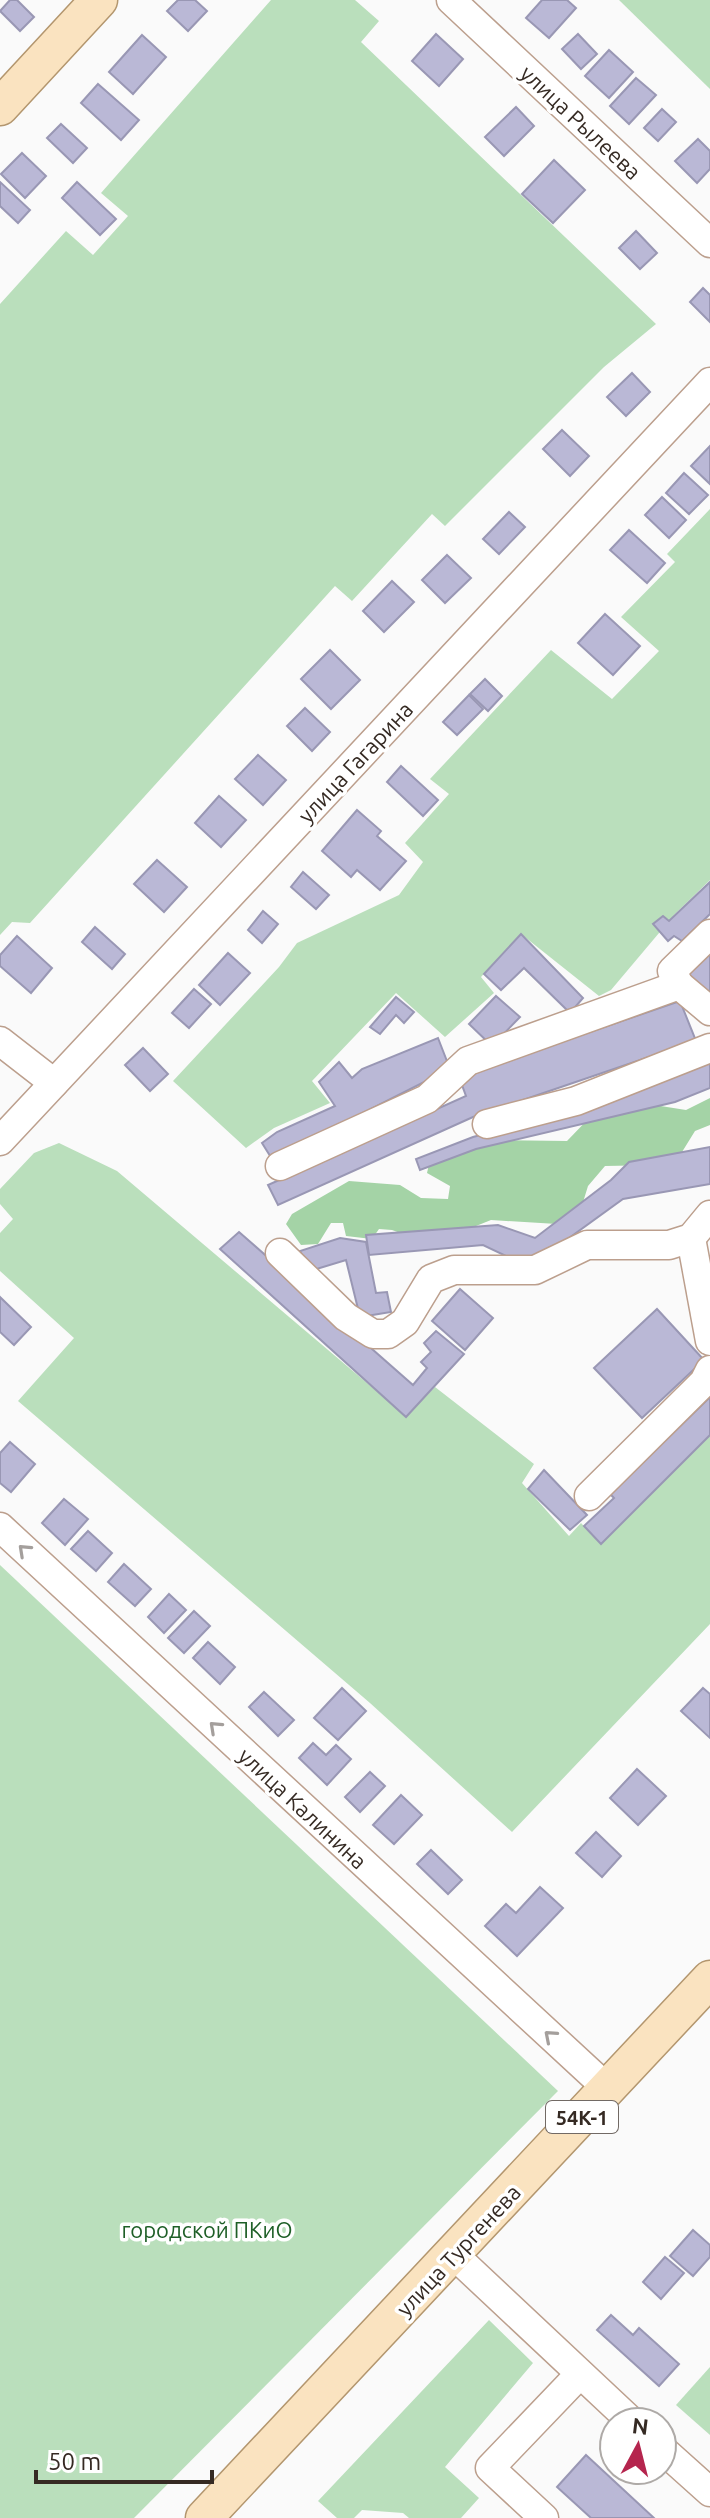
<svg xmlns="http://www.w3.org/2000/svg" width="710" height="2518" viewBox="0 0 710 2518" font-family="Ubuntu,sans-serif">
<style>
.green{fill:#badfbc}
.forest{fill:#a4d3a6}
.building{fill:#bab8d6;stroke:#9997b4;stroke-width:2}
.lines{fill:none;stroke-linecap:round;stroke-linejoin:round}
.minor-casing{stroke:#bc9f8d;stroke-width:31}
.major-casing{stroke:#b3966e;stroke-width:39}
.minor{stroke:#fff;stroke-width:28}
.major{stroke:#fae3c0;stroke-width:36}
.oneway{stroke:#a49f9c}
.labels{text-anchor:middle;dominant-baseline:central;stroke-width:7;stroke-linejoin:round;paint-order:stroke}
.shield{fill:#fff;stroke:#726a65;stroke-width:2}
.shield-label{font-size:20px;font-weight:bold;fill:#352a23}
.street-label{font-size:22px;fill:#352a23;stroke:#fff}
.park-label{font-size:22px;fill:#1e5f27;stroke:#fff}
</style>
<rect width="100%" height="100%" fill="#fafafa"/>
<g class="green">
<polygon points="271,0 355,0 379,21 361,42 656,324 604,367 445,526 432,514 352,601 335,586 30,923 12,922 0,935 0,304 66,231 93,255 128,216 101,193"/>
<polygon points="619,0 710,0 710,89"/>
<polygon points="710,509 710,880 675,914 611,990 599,996 521,934 481,977 494,993 445,1037 396,993 312,1081 330,1103 274,1128 246,1148 173,1081 279,967 297,943 399,895 423,862 405,843 449,794 430,779 551,650 612,699 659,651 621,617 675,562 667,554"/>
<polygon points="59,1143 117,1171 406,1416 435,1387 534,1464 522,1483 569,1536 581,1523 601,1544 710,1435 710,1624 512,1832 370,1703 18,1401 74,1338 0,1271 0,1233 13,1219 0,1204 0,1189 34,1153"/>
<polygon points="0,1565 558,2091 134,2518 0,2518"/>
<polygon points="489,2320 533,2363 445,2467 479,2498 461,2518 409,2518 403,2513 362,2510 354,2518 337,2518 318,2501"/>
<polygon points="710,2367 710,2435 676,2405"/>
</g>
<polygon class="forest" points="710,1098 710,1125 695,1131 682,1152 658,1165 605,1166 588,1186 580,1212 557,1224 491,1220 431,1244 392,1230 379,1229 372,1239 346,1236 343,1223 331,1223 318,1244 301,1245 286,1224 292,1214 349,1181 400,1185 421,1198 448,1199 450,1186 427,1173 430,1160 476,1140 567,1141 594,1113 648,1104 686,1110"/>
<g class="building">
<polygon points="10,0 17,0 34,17 20,31 0,11"/>
<polygon points="178,0 195,0 207,11 188,31 167,11"/>
<polygon points="542,0 567,0 576,8 549,38 526,18"/>
<polygon points="436,34 463,59 439,86 412,61"/>
<polygon points="578,34 597,54 581,69 562,49"/>
<polygon points="142,35 166,57 133,94 109,72"/>
<polygon points="609,50 633,72 609,98 585,76"/>
<polygon points="636,78 656,95 629,124 610,106"/>
<polygon points="98,84 139,120 121,140 81,103"/>
<polygon points="516,107 534,126 504,156 485,137"/>
<polygon points="662,109 676,122 658,141 644,128"/>
<polygon points="61,124 87,148 73,163 47,138"/>
<polygon points="698,139 710,151 710,169 697,183 675,161"/>
<polygon points="22,153 46,176 25,198 1,174"/>
<polygon points="554,160 585,190 553,223 522,194"/>
<polygon points="0,182 30,210 18,223 0,206"/>
<polygon points="77,182 116,219 100,235 62,198"/>
<polygon points="636,231 657,253 640,269 619,248"/>
<polygon points="703,288 710,295 710,322 690,302"/>
<polygon points="632,373 650,392 626,416 607,397"/>
<polygon points="562,430 589,456 570,476 543,449"/>
<polygon points="710,446 710,484 691,466"/>
<polygon points="684,473 708,495 689,514 666,493"/>
<polygon points="662,497 686,520 669,538 645,515"/>
<polygon points="509,512 525,527 499,554 483,539"/>
<polygon points="629,530 665,563 647,583 610,550"/>
<polygon points="447,555 471,578 445,603 422,580"/>
<polygon points="392,581 414,602 384,632 363,611"/>
<polygon points="605,614 640,646 613,675 578,643"/>
<polygon points="330,650 360,680 331,709 301,679"/>
<polygon points="485,679 502,696 488,711 470,694"/>
<polygon points="469,695 483,709 457,735 443,722"/>
<polygon points="305,708 330,732 312,751 287,726"/>
<polygon points="258,755 286,780 263,805 235,779"/>
<polygon points="401,766 438,800 423,816 387,782"/>
<polygon points="219,796 246,820 221,847 195,823"/>
<polygon points="357,810 381,831 377,836 406,861 380,890 357,870 351,877 322,851"/>
<polygon points="157,860 187,887 164,912 134,884"/>
<polygon points="303,872 329,895 316,909 291,887"/>
<polygon points="710,882 710,914 682,941 674,936 668,941 653,924 663,916 669,921"/>
<polygon points="263,911 278,924 262,943 248,930"/>
<polygon points="95,927 125,954 112,969 82,942"/>
<polygon points="521,934 583,998 570,1013 524,968 501,990 484,974"/>
<polygon points="17,936 52,968 31,993 0,966 0,955"/>
<polygon points="710,948 710,995 685,972"/>
<polygon points="228,953 250,973 220,1005 199,985"/>
<polygon points="194,989 211,1004 189,1028 172,1013"/>
<polygon points="496,996 520,1017 492,1046 469,1024"/>
<polygon points="396,997 414,1012 404,1023 396,1015 380,1034 370,1027"/>
<polygon points="680,1001 696,1041 473,1117 278,1205 268,1185 466,1096 459,1077"/>
<polygon points="438,1038 450,1069 272,1159 262,1143 277,1132 335,1106 319,1082 339,1062 352,1078 362,1069"/>
<polygon points="143,1048 168,1074 150,1091 125,1065"/>
<polygon points="710,1062 710,1088 675,1102 476,1149 420,1170 416,1159 473,1137 587,1107"/>
<polygon points="710,1147 710,1184 623,1199 540,1259 521,1263 483,1245 369,1255 366,1235 498,1225 535,1238 611,1180 629,1162"/>
<polygon points="239,1232 413,1385 427,1368 421,1362 431,1352 424,1343 436,1331 464,1354 406,1417 220,1249"/>
<polygon points="340,1238 366,1242 376,1293 387,1292 391,1312 360,1317 346,1260 310,1271 300,1251"/>
<polygon points="460,1289 493,1318 465,1350 432,1321"/>
<polygon points="0,1297 31,1327 14,1345 0,1332"/>
<polygon points="657,1309 704,1360 642,1418 594,1368"/>
<polygon points="710,1397 710,1435 601,1544 584,1526 614,1498 610,1494"/>
<polygon points="10,1442 35,1464 11,1492 0,1483 0,1453"/>
<polygon points="544,1470 587,1515 570,1530 528,1489"/>
<polygon points="64,1499 88,1519 65,1545 42,1523"/>
<polygon points="88,1531 112,1553 96,1571 71,1549"/>
<polygon points="124,1564 151,1589 135,1606 108,1582"/>
<polygon points="169,1594 186,1610 164,1633 148,1617"/>
<polygon points="194,1611 210,1626 184,1653 168,1638"/>
<polygon points="208,1642 235,1667 220,1684 193,1658"/>
<polygon points="342,1688 366,1711 338,1740 314,1718"/>
<polygon points="703,1688 710,1694 710,1738 681,1711"/>
<polygon points="264,1692 294,1720 278,1736 249,1707"/>
<polygon points="313,1743 326,1755 336,1745 351,1759 327,1785 299,1758"/>
<polygon points="637,1769 666,1796 638,1825 610,1798"/>
<polygon points="370,1772 385,1786 360,1812 345,1797"/>
<polygon points="401,1795 422,1815 394,1844 373,1825"/>
<polygon points="596,1832 621,1856 602,1877 576,1853"/>
<polygon points="431,1850 462,1880 448,1894 417,1864"/>
<polygon points="540,1887 563,1908 517,1956 485,1926 506,1904 516,1913"/>
<polygon points="693,2230 710,2245 710,2257 693,2276 670,2256"/>
<polygon points="665,2257 684,2273 661,2299 643,2282"/>
<polygon points="611,2315 633,2335 639,2328 679,2364 659,2386 597,2330"/>
<polygon points="586,2455 654,2518 591,2518 557,2487"/>
</g>
<g class="lines">
<g class="minor-casing">
<g id="minor">
<polyline points="451,0 710,243"/>
<polyline points="679,985 672,971 710,934"/>
<polyline points="0,1041 54,1083"/>
<polyline points="487,1124 576,1101 710,1048"/>
<polyline points="0,1141 710,382"/>
<polyline points="280,1166 427,1099 468,1061 679,985 710,1011"/>
<polyline points="691,1238 710,1341"/>
<polyline points="280,1253 346,1317 373,1334 388,1334 405,1322 431,1279 454,1270 535,1270 587,1245 669,1245 691,1238 710,1215"/>
<polyline points="589,1496 704,1382 710,1370"/>
<polyline points="0,1527 608,2089"/>
<polyline points="454,2255 632,2422"/>
<polyline points="662,2449 710,2492"/>
<polyline points="544,2518 490,2468 580,2374"/>
</g>
</g>
<g class="major-casing">
<g id="major">
<polyline points="0,107 99,0"/>
<polyline points="204,2518 710,1979"/>
</g>
</g>
<use href="#minor" class="minor"/>
<use href="#major" class="major"/>
</g>
<defs><path id="oneway-chevron" d="M-2-3.5L2.5 0L-2 3.5" fill="none" stroke-width="1.6" stroke-linecap="round" stroke-linejoin="round" transform="scale(2)"/></defs>
<g class="oneway">
<use href="#oneway-chevron" transform="translate(24 1550) rotate(-137)"/>
<use href="#oneway-chevron" transform="translate(215 1727) rotate(-137)"/>
<use href="#oneway-chevron" transform="translate(550 2036) rotate(-139)"/>
</g>
<g class="labels">
<rect class="shield" x="546" y="2101" width="72" height="32" rx="6"/>
<g class="shield-label">
<text x="582" y="2117">54К-1</text>
</g>
<g class="street-label">
<text transform="translate(581 122) rotate(43)">улица Рылеева</text>
<text transform="translate(355 762) rotate(-47)">улица Гагарина</text>
<text transform="translate(303 1808) rotate(43)">улица Калинина</text>
<text transform="translate(458 2250) rotate(-47)">улица Тургенева</text>
</g>
<g class="park-label">
<text x="207" y="2229">городской ПКиО</text>
</g>
</g>
<g transform="translate(638 2446) rotate(7)"><circle r="38" fill="#ffffff" stroke="#aeaaa7" stroke-width="2"/>
<path d="M0-6L14 30L0 20L-14 30Z" fill="#b5254e"/>
<text y="-12" font-size="22" font-weight="bold" text-anchor="middle" fill="#352a23">N</text>
</g>
<path d="M36 2470v12h176v-12" fill="none" stroke="#352a23" stroke-width="4"/>
<text x="48" y="2470" font-size="24" fill="#352a23" stroke="#ffffff" stroke-width="6" paint-order="stroke">50 m</text>
</svg>
